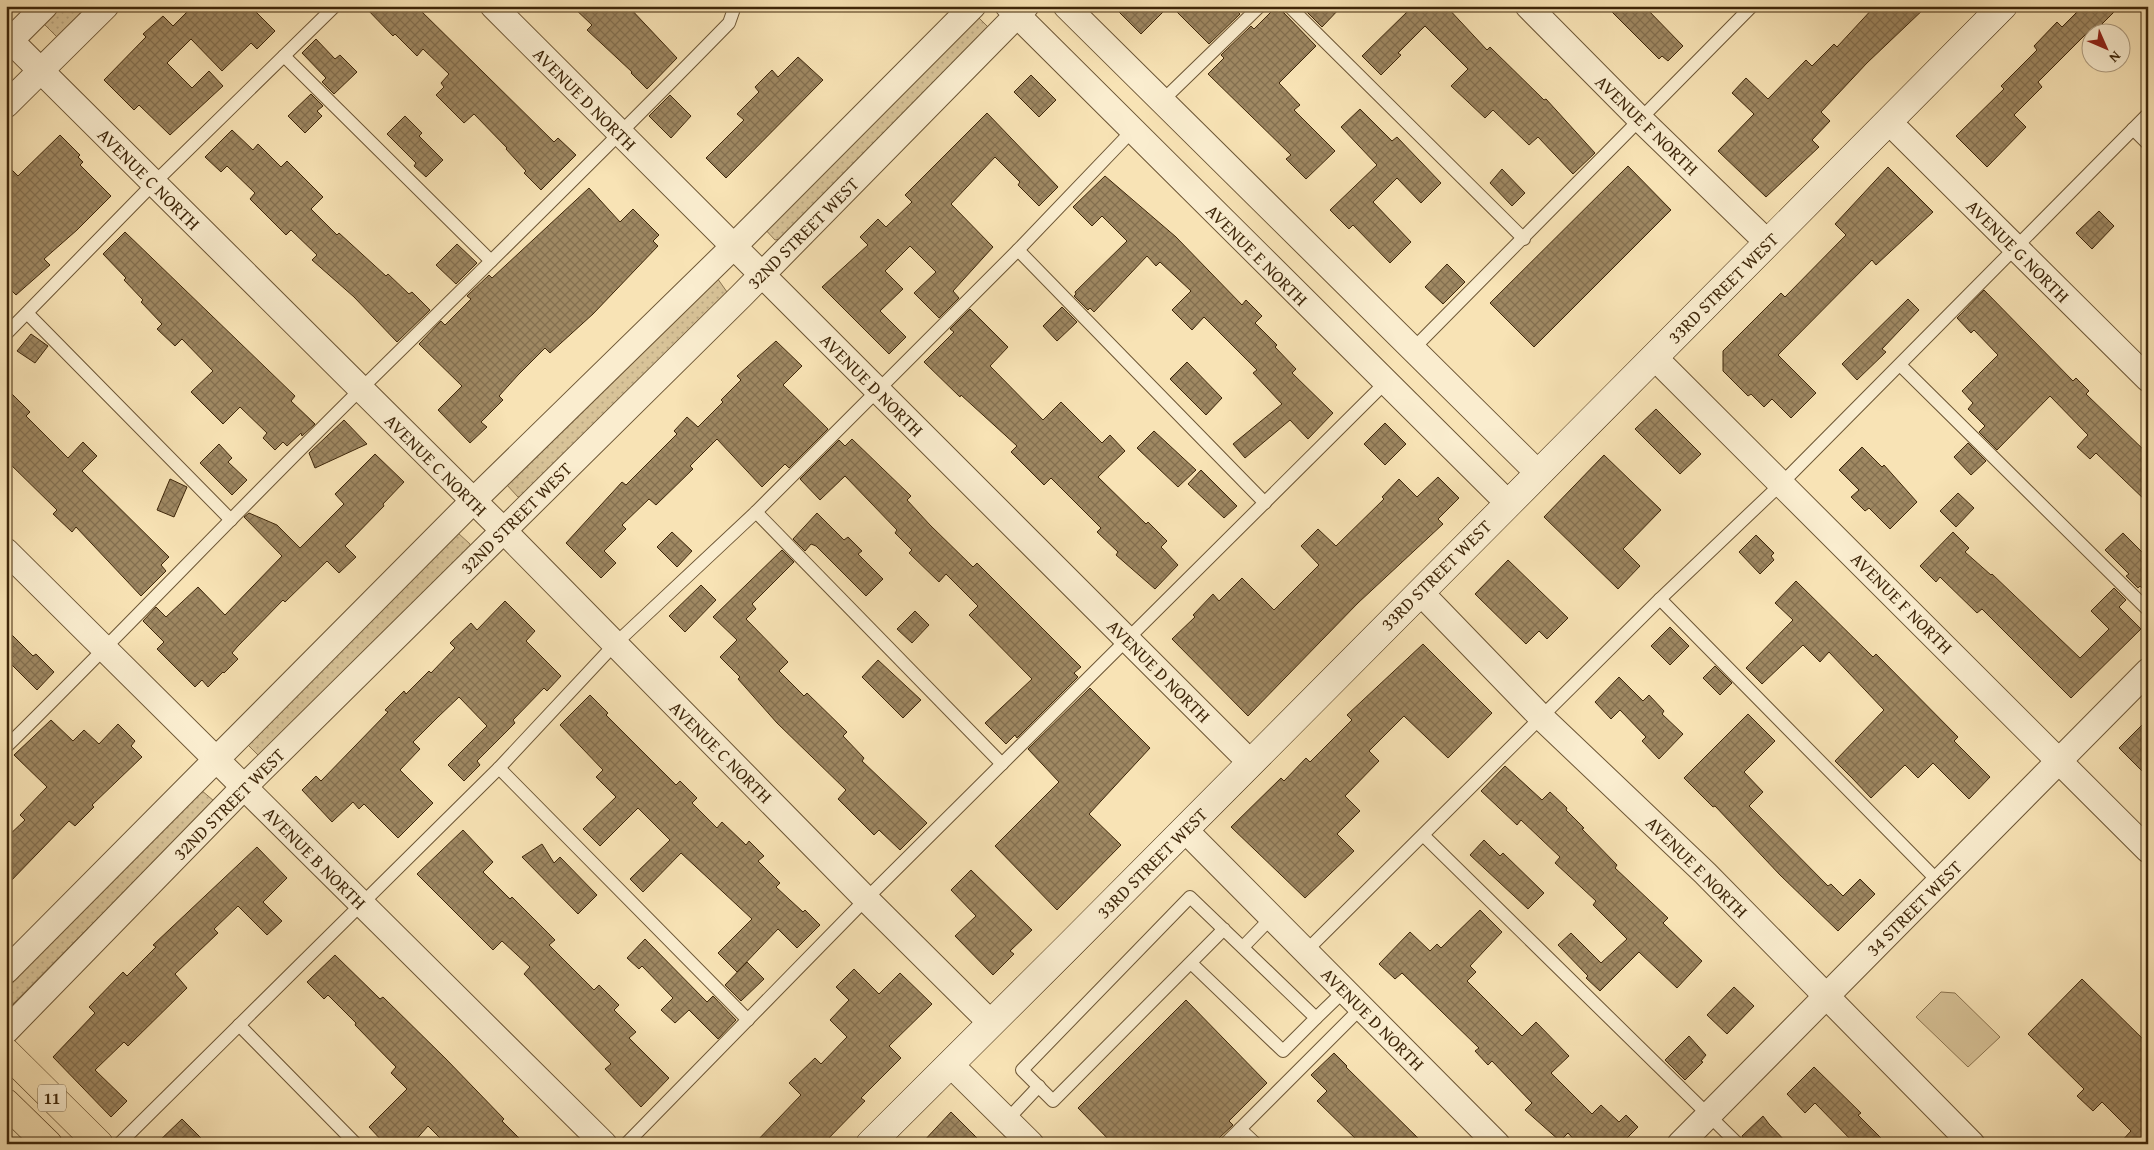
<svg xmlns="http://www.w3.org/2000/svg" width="2154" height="1150" viewBox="0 0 2154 1150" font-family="'Gentium Book Plus',serif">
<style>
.grass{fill:url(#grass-dots);stroke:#8b7450}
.park{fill:#d8c398;stroke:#8b7450}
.building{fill:url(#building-cross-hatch);stroke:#3e2609}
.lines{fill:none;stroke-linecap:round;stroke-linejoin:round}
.service-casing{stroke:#6c5534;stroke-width:14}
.minor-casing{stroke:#6c5534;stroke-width:27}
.secondary-casing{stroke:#3e2609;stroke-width:29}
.primary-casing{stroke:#3e2609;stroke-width:29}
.service{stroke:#faedcf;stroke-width:12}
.minor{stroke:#faedcf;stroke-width:25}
.secondary{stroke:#faedcf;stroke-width:28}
.primary{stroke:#f8e3b5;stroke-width:28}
.labels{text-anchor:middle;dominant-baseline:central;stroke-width:5;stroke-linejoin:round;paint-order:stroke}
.shield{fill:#faedcf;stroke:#766244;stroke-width:1}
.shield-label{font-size:16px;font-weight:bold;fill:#3e2609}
.street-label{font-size:18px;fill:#3e2609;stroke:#faedcf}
</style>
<defs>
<pattern id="grass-dots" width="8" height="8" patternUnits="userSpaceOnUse" patternTransform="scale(1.25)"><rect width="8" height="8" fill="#d8c398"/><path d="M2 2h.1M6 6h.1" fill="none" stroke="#baa782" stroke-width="1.8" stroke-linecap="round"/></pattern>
<pattern id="building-cross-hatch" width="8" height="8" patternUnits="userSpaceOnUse" patternTransform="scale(1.25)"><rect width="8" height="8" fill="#9f8862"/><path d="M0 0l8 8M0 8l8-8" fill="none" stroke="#836f4f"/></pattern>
</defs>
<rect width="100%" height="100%" fill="#f8e3b5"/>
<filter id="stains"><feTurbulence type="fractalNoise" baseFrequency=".004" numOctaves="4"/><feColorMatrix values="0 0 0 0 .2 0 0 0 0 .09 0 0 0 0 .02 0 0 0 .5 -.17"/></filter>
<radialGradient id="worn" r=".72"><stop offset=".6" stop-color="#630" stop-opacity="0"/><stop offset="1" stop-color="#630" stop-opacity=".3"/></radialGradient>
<g class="grass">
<polygon points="57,6 94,6 58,38 44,24"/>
<polygon points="975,14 988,27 780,239 775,240 762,226"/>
<polygon points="715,275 727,292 524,496 518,497 506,484"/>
<polygon points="458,533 470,544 471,549 260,757 248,745 248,740"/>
<polygon points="201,790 214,801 6,1011 6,982"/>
</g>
<polygon class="park" points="1941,992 1955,993 2000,1037 1968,1067 1916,1017"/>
<g class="building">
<polygon points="193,6 250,6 275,31 257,49 251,43 222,71 191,39 167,63 192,88 209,71 223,86 170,135 139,105 134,110 104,80 146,37 143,34 163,16 173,26"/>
<polygon points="364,6 416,6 554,142 558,138 576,155 541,190 524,173 526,171 506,149 507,148 474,114 464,123 436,95 444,87 441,83 449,74 423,49 417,56 395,34 393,36"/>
<polygon points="572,6 628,6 677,58 647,89 631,73 632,72 587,30 592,25"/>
<polygon points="1113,6 1169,6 1141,34"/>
<polygon points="1171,6 1232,6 1240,14 1209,44"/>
<polygon points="1277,6 1281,6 1283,12 1316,46 1279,83 1300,105 1294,110 1335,151 1306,179 1286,159 1291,155 1208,74 1224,58 1221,55 1251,26 1254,29"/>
<polygon points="1301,6 1342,6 1322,27"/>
<polygon points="1405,6 1446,6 1487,50 1490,47 1544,100 1546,99 1595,153 1573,174 1538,137 1529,145 1493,110 1485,118 1451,86 1468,69 1425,26 1398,53 1401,55 1381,75 1362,56 1409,10"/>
<polygon points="1606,6 1644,6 1683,46 1668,61 1662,56 1659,59"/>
<polygon points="1875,6 1927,6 1867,63 1821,112 1830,121 1812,140 1819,147 1766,197 1718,151 1754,114 1732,93 1746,78 1768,99 1806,60 1812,66 1834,44 1837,47"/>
<polygon points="2083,6 2120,6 2092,34 2089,31 2038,82 2042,87 2014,115 2026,127 1987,167 1956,136 2004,89 2001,86 2037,50 2034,46 2057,22 2062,27"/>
<polygon points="316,39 335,59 340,55 357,72 334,94 322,82 326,78 302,53"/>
<polygon points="798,57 823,80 726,178 706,158 744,120 737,114 759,92 755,87 772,70 778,77"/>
<polygon points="1031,75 1056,100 1039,117 1014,92"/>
<polygon points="311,94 323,106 317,111 322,116 305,133 288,116"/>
<polygon points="670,95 691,116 671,138 649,116"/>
<polygon points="1360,109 1392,141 1397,137 1441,183 1421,203 1397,178 1373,202 1411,242 1390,263 1353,225 1349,229 1330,210 1377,165 1341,127"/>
<polygon points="987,113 1058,187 1039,206 1018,185 1020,182 995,157 951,204 993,247 953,291 959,298 939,318 914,293 936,272 910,246 885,271 903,289 880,311 906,337 889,354 822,287 868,245 860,237 878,219 886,227 912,202 905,195"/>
<polygon points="405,116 422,133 419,136 443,160 426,177 414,166 416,163 387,134"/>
<polygon points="232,130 253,150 258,144 281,167 287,161 323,197 311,209 337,235 339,233 386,276 388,274 409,294 412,292 430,310 397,342 354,297 312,260 317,255 291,230 286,235 250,199 255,193 227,166 221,172 205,157"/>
<polygon points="60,135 80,155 78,157 83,162 80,165 111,196 77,230 44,259 50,265 16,295 6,285 6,164 18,176"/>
<polygon points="1628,166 1671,210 1534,347 1490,303"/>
<polygon points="1888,167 1933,212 1876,265 1872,260 1778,355 1816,393 1791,418 1772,399 1764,407 1751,394 1748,396 1723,371 1723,351 1781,293 1785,297 1846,235 1835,224"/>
<polygon points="1502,169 1525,193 1512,206 1490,183"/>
<polygon points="1105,176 1176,237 1242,305 1246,300 1262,316 1255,323 1277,345 1275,347 1296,369 1292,373 1333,413 1308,439 1290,420 1245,458 1233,444 1282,404 1253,373 1257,370 1204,317 1192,330 1172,310 1191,291 1160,262 1156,266 1147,256 1094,312 1090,308 1088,310 1074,296 1076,294 1075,292 1127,241 1102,216 1092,226 1073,207"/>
<polygon points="589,188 620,222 633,209 659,235 653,241 658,246 593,314 550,353 545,348 518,375 499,396 503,400 481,422 487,427 470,443 438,410 462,386 419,344 441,321 445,325 471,299 467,296 489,275 492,278"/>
<polygon points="2099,211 2114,226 2092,249 2076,233"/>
<polygon points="125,232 295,396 291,401 315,424 302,436 301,433 287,446 283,442 275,450 263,438 267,433 240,407 223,424 191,392 213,371 182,339 175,346 157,329 162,324 141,302 143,300 124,280 126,278 103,254"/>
<polygon points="457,244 477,263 456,284 436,265"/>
<polygon points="1447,264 1465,282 1443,304 1425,287"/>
<polygon points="1984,290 2073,381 2076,378 2089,391 2086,394 2148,454 2148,503 2096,453 2090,459 2077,447 2088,435 2050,396 1997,450 1979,432 1985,426 1968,409 1973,403 1962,391 1998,355 1974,330 1971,333 1957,318"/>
<polygon points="1908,299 1919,310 1882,349 1886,352 1857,380 1842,364"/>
<polygon points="1062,307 1077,322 1057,341 1043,326"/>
<polygon points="970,309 1008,347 990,366 1043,420 1061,402 1102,443 1110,435 1125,451 1098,477 1146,524 1148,522 1167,541 1161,547 1178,565 1155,589 1116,555 1118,552 1097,532 1101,528 1051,478 1044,485 1011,452 1017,446 961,395 960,397 924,362 954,332 950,329"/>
<polygon points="31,334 48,346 35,363 17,351"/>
<polygon points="776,341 802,366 783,385 828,429 789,468 785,464 762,487 717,439 690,466 693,469 656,505 649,499 622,525 626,529 604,551 616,563 601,578 566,543 622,482 626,485 677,434 674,431 687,417 698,427 723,402 721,400 741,380 737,376"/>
<polygon points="1187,362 1222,398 1206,415 1170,379"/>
<polygon points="6,388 30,412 26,416 68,458 83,442 97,456 82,471 169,557 161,565 166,571 141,596 76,527 72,532 53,514 57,510 6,460"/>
<polygon points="1656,409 1701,454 1680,474 1635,429"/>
<polygon points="344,420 367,444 315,468 309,453"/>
<polygon points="1385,423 1406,444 1385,465 1364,444"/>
<polygon points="1154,431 1196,470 1178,487 1137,448"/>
<polygon points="852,439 911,496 907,500 930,525 973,567 977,563 1081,667 1074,673 1078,677 1017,738 1015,735 1006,744 985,723 1032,679 969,615 978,606 946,574 939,582 909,553 912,550 895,533 897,530 845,476 820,500 800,479 839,440 845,446"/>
<polygon points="1968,443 1986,461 1971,475 1954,457"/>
<polygon points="219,444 232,458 228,462 247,480 232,495 200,463"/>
<polygon points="1862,447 1882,467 1884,465 1917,502 1890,529 1869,508 1865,511 1851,497 1859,490 1839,470"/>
<polygon points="375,454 404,482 383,504 384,506 345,546 356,557 339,573 327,561 285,602 283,600 238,646 232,653 238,659 224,673 223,672 208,687 202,680 195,687 157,649 164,642 143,621 156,607 166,617 198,587 225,615 282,556 244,517 249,513 277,525 300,548 344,504 335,494"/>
<polygon points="1604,455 1661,510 1623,549 1640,566 1618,589 1544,517"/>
<polygon points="1201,470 1237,506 1224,518 1188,484"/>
<polygon points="1438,477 1459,498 1438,519 1443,524 1358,603 1248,716 1172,639 1195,617 1193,615 1213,594 1219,601 1242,578 1274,610 1319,565 1301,546 1318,529 1336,546 1384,499 1382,497 1399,479 1417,497"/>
<polygon points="170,479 187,487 174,517 157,510"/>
<polygon points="1958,493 1974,508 1956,527 1940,511"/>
<polygon points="817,513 844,540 848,537 862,551 858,554 883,579 866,596 816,546 811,544 805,551 793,539"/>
<polygon points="672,532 692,551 677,567 657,547"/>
<polygon points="1953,532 1969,548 1965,552 1991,575 1992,574 2080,658 2109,629 2091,611 2114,588 2126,600 2119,607 2141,629 2071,698 1982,609 1977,613 1940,577 1936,582 1920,566"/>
<polygon points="2123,533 2146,556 2148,554 2148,593 2140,586 2138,588 2126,576 2129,574 2105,550"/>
<polygon points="1756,535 1774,553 1771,556 1774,560 1760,574 1739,552"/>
<polygon points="782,550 794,562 752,604 756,609 746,619 788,662 779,671 804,696 807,693 847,732 843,736 864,758 862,761 927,823 900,850 879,830 874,835 838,799 846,790 777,723 738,679 740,677 720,657 737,640 713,617"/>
<polygon points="1508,560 1568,618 1547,639 1539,631 1526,644 1475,594"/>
<polygon points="1796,581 1873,657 1876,654 1958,737 1954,741 1990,777 1969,799 1933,763 1918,778 1905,765 1871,798 1852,778 1835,761 1884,710 1829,652 1820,662 1803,645 1762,684 1746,668 1793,620 1775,603"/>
<polygon points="701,585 716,600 685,632 669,616"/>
<polygon points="505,601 535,631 526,641 561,676 547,691 544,688 513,720 515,723 477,761 480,765 464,781 448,765 487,726 459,697 438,717 413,742 420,749 400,770 433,803 398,838 364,804 359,809 353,802 332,822 302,790 316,776 321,781 388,712 385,710 404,691 406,694 429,671 431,673 455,648 450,643 471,623 477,630"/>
<polygon points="915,611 929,625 912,643 897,629"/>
<polygon points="1670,627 1689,646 1670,665 1651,646"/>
<polygon points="6,629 33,656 36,654 54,672 37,690 6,659"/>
<polygon points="1423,644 1492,713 1448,758 1404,716 1369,751 1379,761 1345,796 1360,811 1337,834 1354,851 1305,898 1231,827 1281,778 1284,781 1306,758 1310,762 1352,720 1347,715"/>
<polygon points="878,660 921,700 903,718 862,677"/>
<polygon points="1715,666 1732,683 1720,695 1703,678"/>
<polygon points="1619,677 1643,701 1649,695 1664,711 1662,714 1683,734 1659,759 1642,741 1646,737 1620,710 1611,719 1595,702"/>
<polygon points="1090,688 1150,748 1089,814 1121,845 1057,910 995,846 1059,782 1028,749"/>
<polygon points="590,695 608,713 606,715 676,785 680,781 697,798 692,803 717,828 722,822 746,845 749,841 764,856 758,861 780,883 776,887 803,912 805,910 820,925 797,948 778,929 737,972 718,953 752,919 681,853 643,892 630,879 670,840 638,808 600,846 583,829 616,797 596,777 603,770 560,725"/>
<polygon points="1748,714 1775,741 1744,772 1763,792 1749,806 1828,886 1831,884 1843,896 1860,879 1875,894 1838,931 1780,875 1715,806 1713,807 1684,778"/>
<polygon points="2148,719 2148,777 2119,748"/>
<polygon points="51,720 73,741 84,730 99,744 118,724 135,741 131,746 142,757 92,805 94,807 75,826 69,821 6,886 6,838 25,820 20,815 47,787 14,755"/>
<polygon points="1505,766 1542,800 1550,792 1567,808 1566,810 1584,828 1582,829 1617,865 1615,868 1668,918 1663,923 1702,961 1677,988 1639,952 1600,991 1586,978 1588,976 1558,945 1571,933 1601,963 1627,939 1593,905 1596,901 1555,863 1560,857 1521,820 1517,825 1481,791"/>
<polygon points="463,830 493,862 483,872 510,899 512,897 555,940 549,945 594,990 599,985 619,1005 614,1010 636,1032 629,1038 669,1078 641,1107 605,1069 611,1064 524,974 530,967 502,941 493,950 417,874"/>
<polygon points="1484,840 1500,856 1503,853 1544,893 1528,909 1470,855"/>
<polygon points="542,844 554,863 560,857 597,895 578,914 522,857"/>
<polygon points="257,847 287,878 263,902 282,921 267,935 238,906 214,929 218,933 175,974 187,988 128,1046 124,1042 95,1070 127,1101 111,1117 53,1057 95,1013 89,1007 123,972 127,976 156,947 153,945"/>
<polygon points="971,870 1032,930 1010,951 1014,954 993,975 955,936 976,916 951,890"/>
<polygon points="1480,910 1502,932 1470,966 1476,972 1467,981 1522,1036 1536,1022 1569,1056 1551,1073 1592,1114 1601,1105 1619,1122 1626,1115 1638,1127 1621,1144 1578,1144 1568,1133 1560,1141 1525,1110 1532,1103 1492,1061 1488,1065 1475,1051 1479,1048 1402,973 1395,979 1379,964 1410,932 1430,951 1437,944 1441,948"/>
<polygon points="645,939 707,1002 713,996 736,1020 718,1039 689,1010 675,1023 661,1010 673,998 642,966 639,969 627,958"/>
<polygon points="335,955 380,999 383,997 446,1059 504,1119 502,1121 525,1144 446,1144 428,1126 412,1144 385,1144 369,1127 407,1089 391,1073 396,1067 355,1025 356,1023 328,995 324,999 307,982"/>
<polygon points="747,962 764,979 741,1001 725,985"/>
<polygon points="854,969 879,994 900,973 932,1004 889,1046 901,1058 861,1098 865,1101 823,1144 754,1144 801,1095 789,1083 815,1058 821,1064 847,1037 830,1020 849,1000 836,987"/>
<polygon points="2082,979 2148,1044 2148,1144 2119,1144 2131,1131 2102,1102 2093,1111 2077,1096 2084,1089 2028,1034"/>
<polygon points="1734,987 1754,1006 1727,1034 1707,1015"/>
<polygon points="1186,1000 1267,1083 1229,1121 1233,1125 1219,1138 1217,1144 1113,1144 1078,1108"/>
<polygon points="1689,1036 1706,1055 1701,1061 1703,1062 1685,1080 1665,1060"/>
<polygon points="1334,1053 1347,1066 1346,1067 1424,1144 1361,1144 1317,1101 1327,1091 1311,1075"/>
<polygon points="1814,1067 1861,1113 1858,1115 1887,1144 1855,1144 1815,1103 1805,1113 1787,1094"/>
<polygon points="951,1112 983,1144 921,1144"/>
<polygon points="1763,1116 1769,1124 1788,1144 1746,1144 1742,1136"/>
<polygon points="182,1119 207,1144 156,1144"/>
</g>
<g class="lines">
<g class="service-casing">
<g id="service">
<polyline points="1289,6 1524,239"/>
<polyline points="284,56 491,261"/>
<polyline points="1162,101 1260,6"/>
<polyline points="2133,129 2148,144"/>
<polyline points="1018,250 1265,503"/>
<polyline points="27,313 231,520"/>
<polyline points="6,334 153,184 335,6"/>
<polyline points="1413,349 1752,6"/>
<polyline points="1900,365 2148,610"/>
<polyline points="756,512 1002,764"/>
<polyline points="1660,599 1939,882"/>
<path d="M6,747C126,629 241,507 361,389C484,268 608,147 729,23L735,6"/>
<polyline points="499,768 748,1020"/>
<polyline points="1424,836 1738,1144"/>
<polyline points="1243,947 1272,917"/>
<polyline points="1306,951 1660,599 1782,483 2148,114"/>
<polyline points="1191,963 1283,1051 1316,1018 1190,897 1022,1070 1053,1101 1224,929"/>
<polyline points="1316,1018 1345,990"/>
<polyline points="239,1025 356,1144"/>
<polyline points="1007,1120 1039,1086"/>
<polyline points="1240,1129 1256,1144"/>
<polyline points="119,1144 499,768 615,644 756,512 1018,250 1132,131"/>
<polyline points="626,1144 866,899 1386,382"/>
<polyline points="1225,1144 1361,1008"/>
</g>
</g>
<g class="minor-casing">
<g id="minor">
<polyline points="493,6 1251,763"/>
<polyline points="1008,6 1508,503"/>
<polyline points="1066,6 1538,473"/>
<polyline points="1528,6 1641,120 1768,243"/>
<polyline points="6,36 504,531 866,899 991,1023"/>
<polyline points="6,45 45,6"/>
<polyline points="6,105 106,6"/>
<polyline points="1889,122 2148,379"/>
<polyline points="1654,357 2148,850"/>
<polyline points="6,551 604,1144"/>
<polyline points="1420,592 1542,718 1705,873 1972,1144"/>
<polyline points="1185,830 1497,1144"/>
<polyline points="6,971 473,501 733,247 973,6"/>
<polyline points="6,1031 244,787 741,296 1026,6"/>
<polyline points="950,1064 1031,1144"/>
<polyline points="1680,1144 2148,671"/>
</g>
</g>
<g class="secondary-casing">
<path id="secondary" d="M870,1144C1250,767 1625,385 2003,6"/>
</g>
<g class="primary-casing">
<g id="primary">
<polyline points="6,1052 99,1144"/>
<polyline points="6,1103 48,1144"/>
</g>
</g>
<use href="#service" class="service"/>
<use href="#minor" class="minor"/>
<use href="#secondary" class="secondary"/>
<use href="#primary" class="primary"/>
</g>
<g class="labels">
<rect class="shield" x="38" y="1084.5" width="28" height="27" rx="4"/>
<g class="shield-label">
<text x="52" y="1098">11</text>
</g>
<g class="street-label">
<text transform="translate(585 99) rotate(45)">AVENUE D NORTH</text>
<text transform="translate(1647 125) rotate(44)">AVENUE F NORTH</text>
<text transform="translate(149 179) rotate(45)">AVENUE C NORTH</text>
<text transform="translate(803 233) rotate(-45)">32ND STREET WEST</text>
<text transform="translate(2018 251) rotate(45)">AVENUE G NORTH</text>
<text transform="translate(1257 255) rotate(45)">AVENUE E NORTH</text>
<text transform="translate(1723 288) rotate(-45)">33RD STREET WEST</text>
<text transform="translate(872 385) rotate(45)">AVENUE D NORTH</text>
<text transform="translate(436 465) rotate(45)">AVENUE C NORTH</text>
<text transform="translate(516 518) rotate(-45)">32ND STREET WEST</text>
<text transform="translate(1436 575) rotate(-45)">33RD STREET WEST</text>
<text transform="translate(1902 603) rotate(45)">AVENUE F NORTH</text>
<text transform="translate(1159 671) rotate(45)">AVENUE D NORTH</text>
<text transform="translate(721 752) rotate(45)">AVENUE C NORTH</text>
<text transform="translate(229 804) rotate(-45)">32ND STREET WEST</text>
<text transform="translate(315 858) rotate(45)">AVENUE B NORTH</text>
<text transform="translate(1152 863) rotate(-45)">33RD STREET WEST</text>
<text transform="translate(1697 867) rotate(45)">AVENUE E NORTH</text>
<text transform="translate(1914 908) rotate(-45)">34 STREET WEST</text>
<text transform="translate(1373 1019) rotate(45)">AVENUE D NORTH</text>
</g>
</g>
<rect width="2154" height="1150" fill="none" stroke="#f8e3b5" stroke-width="25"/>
<rect x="8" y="8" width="2139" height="1135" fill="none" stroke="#3e2609" stroke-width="2.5"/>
<rect x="12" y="12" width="2129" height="1125" fill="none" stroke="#3e2609"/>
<g transform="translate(2106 48) rotate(135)"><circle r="24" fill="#faedcf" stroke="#af9d80"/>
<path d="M0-4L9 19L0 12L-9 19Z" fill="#8f2418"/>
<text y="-8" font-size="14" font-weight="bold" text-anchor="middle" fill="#3e2609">N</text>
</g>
<rect width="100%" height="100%" filter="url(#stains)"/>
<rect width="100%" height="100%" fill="url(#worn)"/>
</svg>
